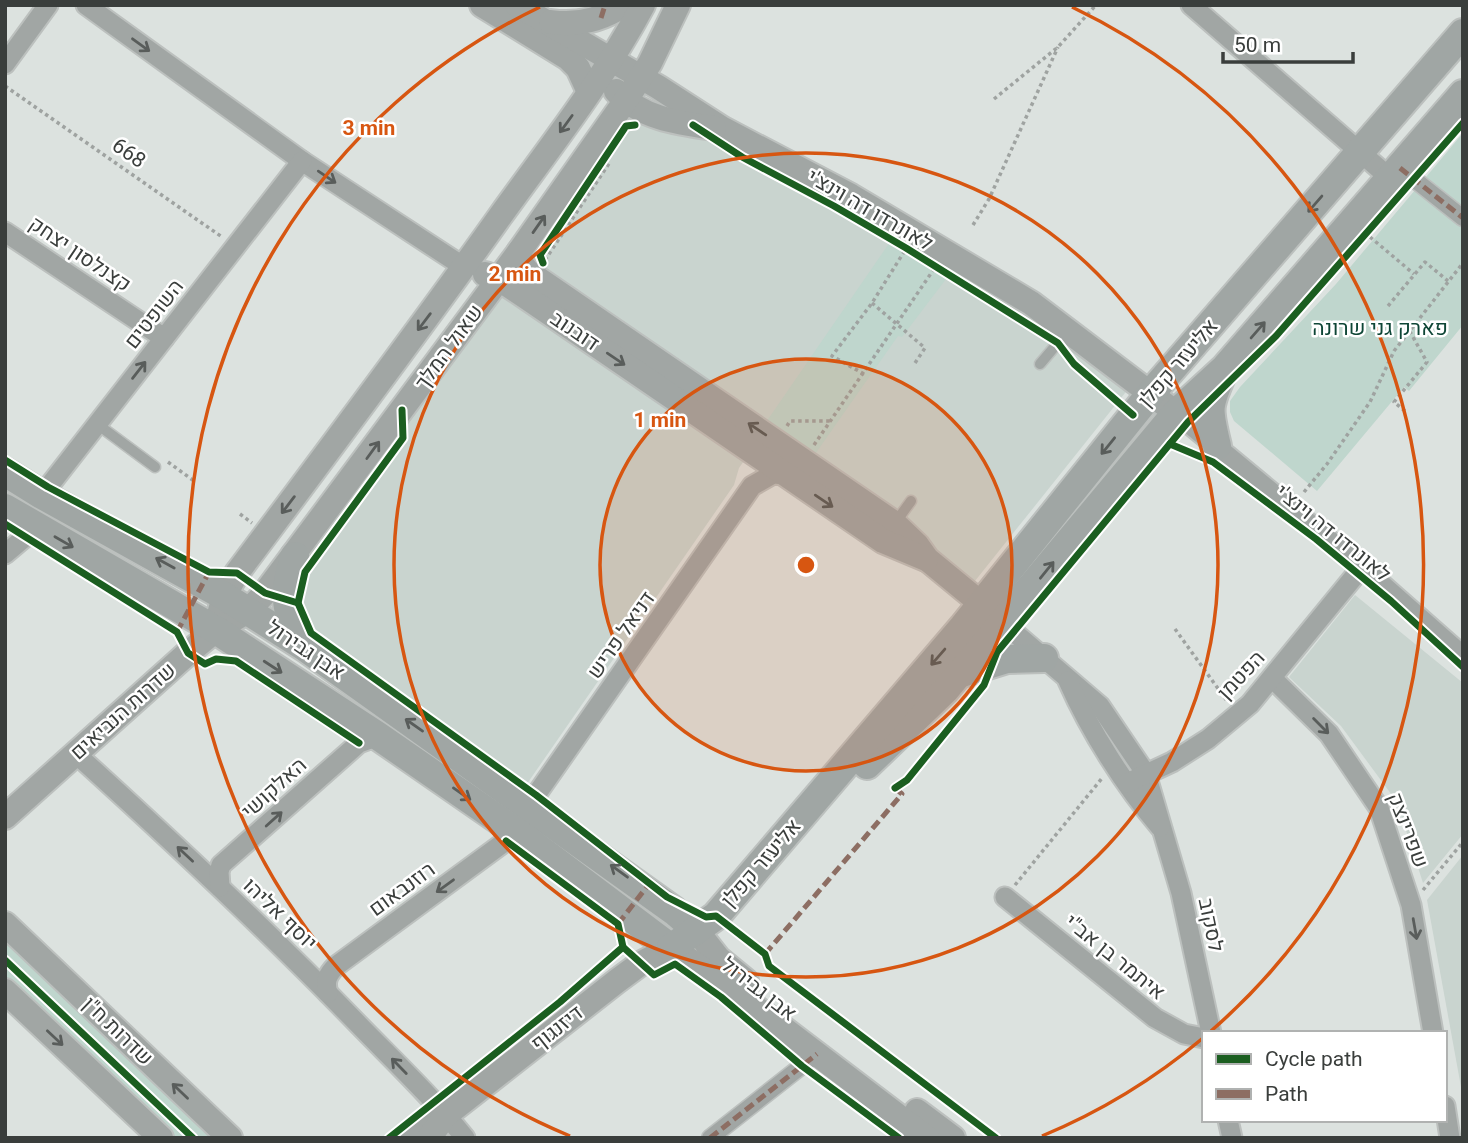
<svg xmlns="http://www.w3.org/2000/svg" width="1468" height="1143" viewBox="0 0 1468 1143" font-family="Roboto,Heebo,sans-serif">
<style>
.built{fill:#c9d4cf}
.green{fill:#bfd6cd}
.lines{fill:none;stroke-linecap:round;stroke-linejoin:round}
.service-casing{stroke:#bcc0be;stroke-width:13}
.pedestrian-casing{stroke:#bcc0be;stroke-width:19}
.minor-casing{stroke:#bcc0be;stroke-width:23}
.tertiary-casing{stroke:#bcc0be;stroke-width:28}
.secondary-casing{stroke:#bcc0be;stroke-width:32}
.path{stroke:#9fa3a1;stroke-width:3.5;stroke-dasharray:3.5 3.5;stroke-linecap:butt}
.service{stroke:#a1a6a4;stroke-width:10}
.pedestrian{stroke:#a1a6a4;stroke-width:16}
.minor{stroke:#a1a6a4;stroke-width:19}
.tertiary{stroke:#a1a6a4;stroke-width:24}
.secondary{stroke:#a0a6a4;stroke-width:28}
.quiet{stroke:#8d6e63;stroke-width:5;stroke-dasharray:10 5;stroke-linecap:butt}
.cycleway-casing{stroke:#fff;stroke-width:11}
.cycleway{stroke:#1b5e20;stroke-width:7}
.oneway{stroke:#595d5b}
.ring{fill:none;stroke:#d75611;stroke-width:3.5}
.labels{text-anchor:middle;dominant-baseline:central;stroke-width:5;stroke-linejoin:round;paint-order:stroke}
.street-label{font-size:21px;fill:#3a3e3c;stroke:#fff}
.park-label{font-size:21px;fill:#0e4636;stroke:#fff}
.centre{fill:#d75611;stroke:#fff;stroke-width:3.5}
.ring-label{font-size:21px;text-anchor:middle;font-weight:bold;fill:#d75611;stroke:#fff;stroke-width:5;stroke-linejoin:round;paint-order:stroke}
</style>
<rect width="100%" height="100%" fill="#dce2df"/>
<g class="built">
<polygon points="627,116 720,136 888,233 1129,388 975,581 764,432 739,468 734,485 522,791 307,636 297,573 497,299"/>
<polygon points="1355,595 1463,683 1463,834 1423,883 1397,802 1341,726 1289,677"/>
<polygon points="1463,855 1463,1098 1427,900"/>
</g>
<g class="green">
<polygon points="1463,133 1463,325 1409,391 1404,387 1317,491 1234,421 1230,412 1230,401 1240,387 1336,284"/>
<polygon points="901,226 959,262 902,337 898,336 811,460 762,428"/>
<polygon points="5,931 223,1138 167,1138 5,985"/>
</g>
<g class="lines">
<g class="service-casing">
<g id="service">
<polyline points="1040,364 1068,331"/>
<polyline points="97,424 155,467"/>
<polyline points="895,523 911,501"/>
</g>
</g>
<g class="pedestrian-casing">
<g id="pedestrian">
<polyline points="1400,168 1463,218"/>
<polyline points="710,1138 817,1054"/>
</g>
</g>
<g class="minor-casing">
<g id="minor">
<polyline points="86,5 302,161 464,267"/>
<polyline points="1191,5 1391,179"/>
<polyline points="5,64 48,5"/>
<polyline points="5,232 164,338"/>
<polyline points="1176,413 1362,567 1463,656"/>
<polyline points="42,495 302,161"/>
<polyline points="5,554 37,527"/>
<polyline points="1003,623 1100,706 1146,774 1181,893 1211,1033"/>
<polyline points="1272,678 1329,734 1379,808 1411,905 1433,1033"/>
<path d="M1068,681C1090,731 1125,786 1160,827"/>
<path d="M75,753C172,841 268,931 359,1025C395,1062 433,1098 465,1138"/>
<polyline points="1127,783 1172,762 1208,739 1250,704 1362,567"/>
<polyline points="538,813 536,795 752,486 773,474 786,475"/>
<polyline points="220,887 219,872 221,865 359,743 378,736"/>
<polyline points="1005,897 1155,1018 1184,1034 1204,1038"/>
<path d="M328,993C324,981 328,974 336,966L506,841L521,835"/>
<polyline points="1445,1106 1450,1138"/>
<polyline points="1228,1120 1232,1138"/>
</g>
</g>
<g class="tertiary-casing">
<g id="tertiary">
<polyline points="482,5 568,58 578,68 589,92"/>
<polyline points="517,5 658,87 723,129 851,196 1031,303 1176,413"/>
<path d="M551,22C578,26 601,20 624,5"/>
<path d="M616,91C640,118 679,123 714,128"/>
<polyline points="519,252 521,263 528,272 894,523 917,545 927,559 995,615"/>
<polyline points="485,274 499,279 523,295 883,541 926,559"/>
<path d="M219,615L224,596L237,573C326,454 415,336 501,215C550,147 603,80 643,5"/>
<polyline points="5,817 188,653 216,630 248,611 265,593 519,252 626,100 650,63 678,5"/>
<polyline points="5,924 230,1138"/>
<polyline points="696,930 718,958 746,981"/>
<polyline points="5,991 161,1138"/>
<polyline points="917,1111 953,1138"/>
<polyline points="404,1138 429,1122 443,1117"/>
<polyline points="429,1138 446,1115 617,981 640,964 671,948 717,978 927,1138"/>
</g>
</g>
<g class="secondary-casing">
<g id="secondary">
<path d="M1217,446C1208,409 1207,407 1223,372"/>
<polyline points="5,472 42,495 224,596 306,648 674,911 696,930"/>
<polyline points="5,508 216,630 378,736 521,835 671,948"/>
<path d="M295,556C282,592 284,614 305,646"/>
<polyline points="962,673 1007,659 1044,658"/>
<polyline points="867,765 945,690 1176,413 1225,368 1463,94"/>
<polyline points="671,948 716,916 963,627 1151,393 1463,33"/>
</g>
</g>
<g class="path">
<polyline points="5,86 222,237"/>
<polyline points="994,99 1058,47 1096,5"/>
<polyline points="973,225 989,199 1058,47"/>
<polyline points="1370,237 1414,274"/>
<polyline points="545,260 610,162"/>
<polyline points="872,303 925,348 915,363"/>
<polyline points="1388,306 1425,262 1448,281"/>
<polyline points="864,374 832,356 872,303 904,252"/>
<polyline points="1405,411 1394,402 1427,362 1409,330"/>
<polyline points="787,426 790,421 831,421"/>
<polyline points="814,445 934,269"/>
<polyline points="168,462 194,481"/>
<polyline points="1304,492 1327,464 1370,402 1394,351 1463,263"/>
<polyline points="240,514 252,523"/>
<polyline points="1175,629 1227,701"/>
<polyline points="1015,885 1103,777"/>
<polyline points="1423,890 1463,842"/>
</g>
<use href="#service" class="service"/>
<use href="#pedestrian" class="pedestrian"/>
<use href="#minor" class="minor"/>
<use href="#tertiary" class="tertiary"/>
<use href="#secondary" class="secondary"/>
<g class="quiet">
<polyline points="601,18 605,5"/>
<polyline points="1400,168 1463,218"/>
<polyline points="177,632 209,572"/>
<polyline points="618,924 649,884"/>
<polyline points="765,954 902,794 895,788"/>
<polyline points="710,1138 817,1054"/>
</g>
<g class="cycleway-casing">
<g id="cycleway">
<polyline points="693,125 742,157 834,206 906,248 1058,343 1074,364 1133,415"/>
<polyline points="543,263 540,255 626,126 635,125"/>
<polyline points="402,410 403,438 305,572 298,603 311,633 536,795 667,897 706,917 716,916 765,954 769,966 996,1138"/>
<polyline points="1170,444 1213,462 1316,539 1391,601 1463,667"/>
<polyline points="5,460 48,487 209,572 237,573 265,593 298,603"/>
<polyline points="5,524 177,632 188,653 205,664 216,659 236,661 359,743"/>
<polyline points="895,788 907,780 984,685 997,652 1188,422 1276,336 1463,123"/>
<polyline points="506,841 618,924 623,947 654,975 675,964 721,997 802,1066 899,1138"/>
<polyline points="5,960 193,1138"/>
<polyline points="389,1138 560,1002 623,947"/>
</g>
</g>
<use href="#cycleway" class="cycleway"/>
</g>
<defs><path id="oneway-shaft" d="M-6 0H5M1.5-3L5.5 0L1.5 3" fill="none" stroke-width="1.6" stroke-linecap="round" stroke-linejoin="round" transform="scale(1.75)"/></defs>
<g class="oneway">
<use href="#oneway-shaft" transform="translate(141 45) rotate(36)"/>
<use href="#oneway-shaft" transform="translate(566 124) rotate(126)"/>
<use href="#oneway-shaft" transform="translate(327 177) rotate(34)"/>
<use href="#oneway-shaft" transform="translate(1315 204) rotate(131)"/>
<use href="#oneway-shaft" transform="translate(539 224) rotate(-55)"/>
<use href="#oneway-shaft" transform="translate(424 322) rotate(127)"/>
<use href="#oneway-shaft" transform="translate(1258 330) rotate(-49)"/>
<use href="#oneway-shaft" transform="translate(616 359) rotate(34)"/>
<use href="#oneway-shaft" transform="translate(139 370) rotate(-52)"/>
<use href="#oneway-shaft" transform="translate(757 429) rotate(-146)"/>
<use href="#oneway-shaft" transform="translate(1108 446) rotate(129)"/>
<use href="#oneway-shaft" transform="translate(373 450) rotate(-54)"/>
<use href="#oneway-shaft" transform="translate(824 501) rotate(34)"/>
<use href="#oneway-shaft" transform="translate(288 505) rotate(127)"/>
<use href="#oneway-shaft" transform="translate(64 542) rotate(30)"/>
<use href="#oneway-shaft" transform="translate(165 563) rotate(-151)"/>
<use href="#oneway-shaft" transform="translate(1047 570) rotate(-51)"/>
<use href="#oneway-shaft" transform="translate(938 657) rotate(131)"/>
<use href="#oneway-shaft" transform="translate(273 667) rotate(33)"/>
<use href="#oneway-shaft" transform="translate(414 725) rotate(-145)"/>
<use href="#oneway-shaft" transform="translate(1321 726) rotate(45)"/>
<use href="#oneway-shaft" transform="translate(462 794) rotate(35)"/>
<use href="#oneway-shaft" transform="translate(274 819) rotate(-42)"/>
<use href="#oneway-shaft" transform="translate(185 854) rotate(-137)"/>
<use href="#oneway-shaft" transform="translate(619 871) rotate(-144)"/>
<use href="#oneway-shaft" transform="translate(445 886) rotate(144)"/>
<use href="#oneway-shaft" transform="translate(1415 929) rotate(80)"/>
<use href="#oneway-shaft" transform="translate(55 1038) rotate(43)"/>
<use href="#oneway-shaft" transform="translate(399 1066) rotate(-134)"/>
<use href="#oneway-shaft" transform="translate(180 1091) rotate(-136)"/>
</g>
<circle cx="806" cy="565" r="206" fill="#d75611" fill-opacity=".12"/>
<g class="ring">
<circle cx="806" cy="565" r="206"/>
<circle cx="806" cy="565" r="412"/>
<path d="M1203 1038A618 618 0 0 1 1042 1136M570 1136A618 618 0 0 1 540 7M1072 7A618 618 0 0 1 1211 1031"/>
</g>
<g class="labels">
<g class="street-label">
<text transform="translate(129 153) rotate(35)">668</text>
<text transform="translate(870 210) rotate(30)">לאונרדו דה וינצ'י</text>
<text transform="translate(80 254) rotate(34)">קצנלסון יצחק</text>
<text transform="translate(154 314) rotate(-52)">השופטים</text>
<text transform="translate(575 331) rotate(34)">דובנוב</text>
<text transform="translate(449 347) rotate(-54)">שאול המלך</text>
<text transform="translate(1178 363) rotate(-49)">אליעזר קפלן</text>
<text transform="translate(1333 533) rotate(39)">לאונרדו דה וינצ'י</text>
<text transform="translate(621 635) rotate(-55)">דניאל פריש</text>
<text transform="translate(306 650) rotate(34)">אבן גבירול</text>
<text transform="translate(1241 675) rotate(-47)">הפטמן</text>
<text transform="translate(123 711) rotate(-42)">שדרות הנביאים</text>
<text transform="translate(274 788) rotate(-42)">האלקושי</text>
<text transform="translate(1408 830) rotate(69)">שפרינצק</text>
<text transform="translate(761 863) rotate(-49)">אליעזר קפלן</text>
<text transform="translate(402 889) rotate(-36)">רוזנבאום</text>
<text transform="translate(280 914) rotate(44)">יוסף אליהו</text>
<text transform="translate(1211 925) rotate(78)">לסקוב</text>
<text transform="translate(1115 957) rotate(39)">איתמר בן אב"י</text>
<text transform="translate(759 989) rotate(38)">אבן גבירול</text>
<text transform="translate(557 1028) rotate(-38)">דיזנגוף</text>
<text transform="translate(118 1031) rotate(44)">שדרות ח"ן</text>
</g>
<g class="park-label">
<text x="1380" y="328">פארק גני שרונה</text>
</g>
</g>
<circle cx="806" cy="565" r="10" class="centre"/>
<g class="ring-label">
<text x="369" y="135">3 min</text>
<text x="515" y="281">2 min</text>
<text x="660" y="427">1 min</text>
</g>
<rect width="1468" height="1143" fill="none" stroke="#3a3e3c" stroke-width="14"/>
<rect x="1202" y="1031" width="245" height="91" fill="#ffffff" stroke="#b0b2b1" stroke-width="2"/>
<rect x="1216" y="1054" width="35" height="10" fill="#1b5e20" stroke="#b0b2b1" stroke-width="2"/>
<text x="1265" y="1066" font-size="21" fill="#3a3e3c">Cycle path</text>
<rect x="1216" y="1089" width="35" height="10" fill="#8d6e63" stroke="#b0b2b1" stroke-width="2"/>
<text x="1265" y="1101" font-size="21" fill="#3a3e3c">Path</text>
<path d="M1223 52v10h130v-10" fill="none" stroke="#3a3e3c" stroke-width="3.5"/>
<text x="1234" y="52" font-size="21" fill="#3a3e3c" stroke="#ffffff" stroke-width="5" paint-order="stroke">50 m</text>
</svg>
